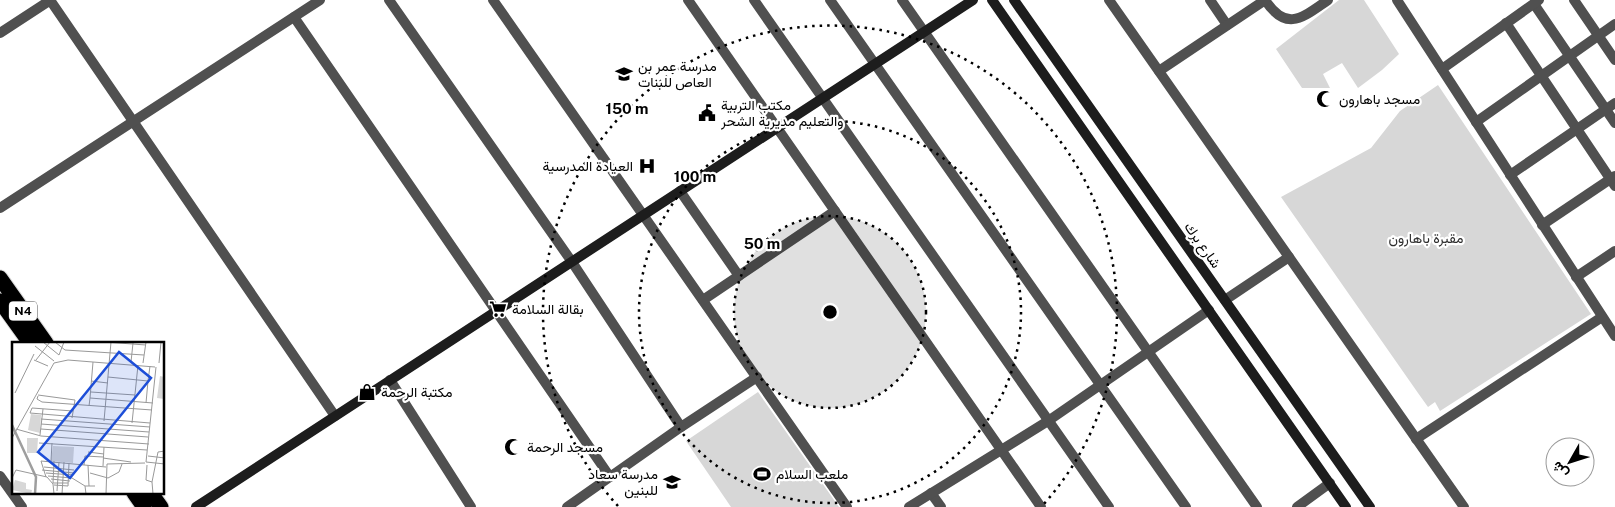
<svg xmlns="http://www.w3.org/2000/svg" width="1615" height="507" viewBox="0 0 1615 507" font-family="'Public Sans',Vazirmatn,sans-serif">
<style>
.green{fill:#d7d7d7}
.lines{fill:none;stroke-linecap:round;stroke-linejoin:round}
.highway-casing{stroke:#dbdbdb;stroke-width:17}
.street{stroke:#505050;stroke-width:10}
.secondary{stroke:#1d1d1d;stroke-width:10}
.highway{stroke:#000;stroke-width:15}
.ring{fill:none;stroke:#000;stroke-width:2.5;stroke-dasharray:2.5 5}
.labels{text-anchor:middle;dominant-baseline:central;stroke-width:4.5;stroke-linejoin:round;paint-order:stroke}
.shield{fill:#fff;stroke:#4c4c4c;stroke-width:1}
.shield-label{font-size:12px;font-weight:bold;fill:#000}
.poi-label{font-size:14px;fill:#000;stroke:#fff;text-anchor:start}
.park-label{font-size:14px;fill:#2e2e2e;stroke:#fff}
.street-label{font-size:14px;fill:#000;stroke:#fff}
.inset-river{fill:none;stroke:#9e9e9e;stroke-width:2.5}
.inset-road{fill:none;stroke:#999;stroke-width:1}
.view{fill:#1d4ed8;fill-opacity:0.15;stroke:#1d4ed8;stroke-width:2.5}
.inset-edge{fill:none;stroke:#000;stroke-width:2.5}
.centre{fill:#000;stroke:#fff;stroke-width:2.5}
.ring-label{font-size:15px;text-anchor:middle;font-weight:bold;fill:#000;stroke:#fff;stroke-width:4.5;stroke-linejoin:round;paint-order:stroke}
</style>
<rect width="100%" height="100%" fill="#fff"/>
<g class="green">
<polygon points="1339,0 1364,0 1399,54 1382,70 1358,88 1342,63 1323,74 1330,88 1302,88 1276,49"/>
<polygon points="1438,85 1591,314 1440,411 1435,402 1428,407 1418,393 1281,197 1371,148 1400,111"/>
<polygon points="758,392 839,507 731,507 686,441"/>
</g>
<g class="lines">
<g class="highway-casing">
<g id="highway">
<polyline points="0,278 46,343"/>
<polyline points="0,301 30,343"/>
<polyline points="134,493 144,507"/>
<polyline points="151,493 161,507"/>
</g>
</g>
<g class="street">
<polyline points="50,0 335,416"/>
<polyline points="389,0 572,262 681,427 757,377"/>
<polyline points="493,0 847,507"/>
<polyline points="688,0 1041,507"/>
<polyline points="754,0 1109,507"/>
<polyline points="830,0 1186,507"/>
<polyline points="902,0 1257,507"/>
<polyline points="1109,0 1464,507"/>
<polyline points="1210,0 1227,25"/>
<path d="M1265,0C1287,33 1303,17 1328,0"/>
<polyline points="1397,0 1615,336"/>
<polyline points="1574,0 1615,60"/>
<polyline points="1534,4 1615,123"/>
<polyline points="294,17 610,477"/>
<polyline points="1506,23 1615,186"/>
<polyline points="0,33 49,1"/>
<polyline points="1442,69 1539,0"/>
<polyline points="1159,71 1265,0"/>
<polyline points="1476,122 1615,24"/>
<polyline points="1510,175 1615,103"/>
<polyline points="680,191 739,276"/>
<polyline points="0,208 320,0"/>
<polyline points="1542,225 1615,176"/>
<polyline points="1576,277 1615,251"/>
<polyline points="703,300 835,211"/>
<polyline points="1225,300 1289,257"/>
<polyline points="390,380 471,507"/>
<polyline points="1416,439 1602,317"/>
<polyline points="0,476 22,507"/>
<polyline points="931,493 941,507"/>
<polyline points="567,507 681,427"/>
<polyline points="909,507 1048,421 1209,310"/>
<polyline points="1297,507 1330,483"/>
</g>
<g class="secondary">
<polyline points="992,0 1346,507"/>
<polyline points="1014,0 1370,507"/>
<polyline points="196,507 973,0"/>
</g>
<use href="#highway" class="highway"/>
</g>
<circle cx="830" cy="312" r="96" fill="#000" fill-opacity=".12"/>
<g class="ring">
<circle cx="830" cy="312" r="96"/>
<circle cx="830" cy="312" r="191"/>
<path d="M618 506A287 287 0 1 1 1042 506"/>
</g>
<defs>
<g id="school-bare" transform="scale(1.35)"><path d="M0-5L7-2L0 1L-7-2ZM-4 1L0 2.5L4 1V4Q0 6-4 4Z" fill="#000" stroke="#fff" stroke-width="2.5" paint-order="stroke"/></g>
<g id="mosque-bare" transform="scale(1.35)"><path d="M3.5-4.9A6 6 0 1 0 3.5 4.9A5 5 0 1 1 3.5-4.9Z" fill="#000" stroke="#fff" stroke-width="2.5" paint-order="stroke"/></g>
<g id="civic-bare" transform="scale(1.35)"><path d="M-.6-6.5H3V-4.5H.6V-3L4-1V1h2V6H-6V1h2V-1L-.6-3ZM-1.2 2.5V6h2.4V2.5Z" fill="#000" stroke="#fff" stroke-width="2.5" paint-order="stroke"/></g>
<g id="hospital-bare" transform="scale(1.35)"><path d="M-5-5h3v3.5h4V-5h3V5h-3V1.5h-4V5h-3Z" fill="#000" stroke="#fff" stroke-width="2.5" paint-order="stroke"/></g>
<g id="supermarket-bare" transform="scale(1.35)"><path d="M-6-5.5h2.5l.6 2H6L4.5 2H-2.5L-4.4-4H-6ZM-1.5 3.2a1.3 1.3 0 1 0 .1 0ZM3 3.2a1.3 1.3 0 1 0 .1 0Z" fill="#000" stroke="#fff" stroke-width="2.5" paint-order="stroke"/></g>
<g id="shop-bare" transform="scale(1.35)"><path d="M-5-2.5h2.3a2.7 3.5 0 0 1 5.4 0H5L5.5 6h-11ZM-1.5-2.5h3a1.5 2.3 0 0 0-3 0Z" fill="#000" stroke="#fff" stroke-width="2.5" paint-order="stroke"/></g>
<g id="stadium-bare" transform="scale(1.35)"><path d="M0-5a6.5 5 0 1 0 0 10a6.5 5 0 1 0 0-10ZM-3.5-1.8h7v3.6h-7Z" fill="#000" stroke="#fff" stroke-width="2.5" paint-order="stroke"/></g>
</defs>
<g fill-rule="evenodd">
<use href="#school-bare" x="624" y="74"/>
<use href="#mosque-bare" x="1325" y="99"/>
<use href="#civic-bare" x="707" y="113"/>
<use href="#hospital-bare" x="647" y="166"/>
<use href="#supermarket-bare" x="498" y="309"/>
<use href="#shop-bare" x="367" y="392"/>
<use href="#mosque-bare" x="513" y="447"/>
<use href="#stadium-bare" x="762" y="474"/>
<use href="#school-bare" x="672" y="482"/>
</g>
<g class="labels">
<rect class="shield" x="9" y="301.5" width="28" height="19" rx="4"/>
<g class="shield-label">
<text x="23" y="311">N4</text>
</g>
<g class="poi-label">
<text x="638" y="66">مدرسة عمر بن<tspan x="638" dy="16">العاص للبنات</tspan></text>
<text x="1339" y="99">مسجد باهارون</text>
<text x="721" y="105">مكتب التربية<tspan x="721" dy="16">والتعليم مديرية الشحر</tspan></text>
<text x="633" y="166" text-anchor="end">العيادة المدرسية</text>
<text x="512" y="309">بقالة السلامة</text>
<text x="381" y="392">مكتبة الرحمة</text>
<text x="527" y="447">مسجد الرحمة</text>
<text x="658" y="474" text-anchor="end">مدرسة سعاد<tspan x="658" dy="16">للبنين</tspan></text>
<text x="776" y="474">ملعب السلام</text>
</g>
<g class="park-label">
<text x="1426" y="238">مقبرة باهارون</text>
</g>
<g class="street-label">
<text transform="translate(1203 245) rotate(55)">شارع برك</text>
</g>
</g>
<g transform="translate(12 342)">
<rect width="152" height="152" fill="#fff"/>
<path d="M148,34L152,35V57L145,56ZM19,72L29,73L28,91L16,88ZM15,96H26L25,111H15ZM41,104L62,105L61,121L39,119ZM3,138L14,141V147L20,148L19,152L0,148Z" fill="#d7d7d7"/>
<path class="inset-river" d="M0,83L24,135L23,152"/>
<path class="inset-road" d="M31,0L47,13L52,0M43,0L53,8L132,13M93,0L134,3M23,4L42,19M22,18L36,24M24,18L38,0M119,20L121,1M131,21L134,0M147,21L149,0M144,25L134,120L153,122M96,35L136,39L134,61M79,39L96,41M136,39L138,24M79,50L123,53M3,51L22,12M26,53L63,58L60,76M26,54L25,57L30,60L140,68M78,56L81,20M77,64L78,56L141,61M20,66L18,71L138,81M20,66L61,69M29,77L138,85M92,79L99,0M120,81L126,23M29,82L137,90M4,87L29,94L137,102M29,87L136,95M28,93L31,67M0,96L42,21L56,18L143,25M27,101L135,108M76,110L92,112M136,114L153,116M91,116L119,120M39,119L40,101M42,119L41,141H56M72,123L73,114L91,115M76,123L77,144M135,123L134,138L140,140L141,152M91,124L92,105M32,125L62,128M30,128L62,131M34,131L61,133M78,131L96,136L107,130L110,122M36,134L60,136L73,144M34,135L29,119L94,125M0,136L4,128L35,135L41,142L42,152M39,137L58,139M140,140L146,110L153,109M42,143L56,144L57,121M45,149L47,120M50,152L52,120M74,152L73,144H83M94,152L95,122L133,121"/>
<path class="view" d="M107,10L139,36L58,136L26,110Z"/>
<rect width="152" height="152" class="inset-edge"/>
</g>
<circle cx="830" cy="312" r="8" class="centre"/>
<g class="ring-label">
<text x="627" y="114">150 m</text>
<text x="695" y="182">100 m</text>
<text x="762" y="249">50 m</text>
</g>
<g transform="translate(1570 462) rotate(231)"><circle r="24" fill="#ffffff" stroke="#999999"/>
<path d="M0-4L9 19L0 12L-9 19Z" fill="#000000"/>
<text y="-8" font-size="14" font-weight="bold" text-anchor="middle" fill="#000000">ش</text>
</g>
</svg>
